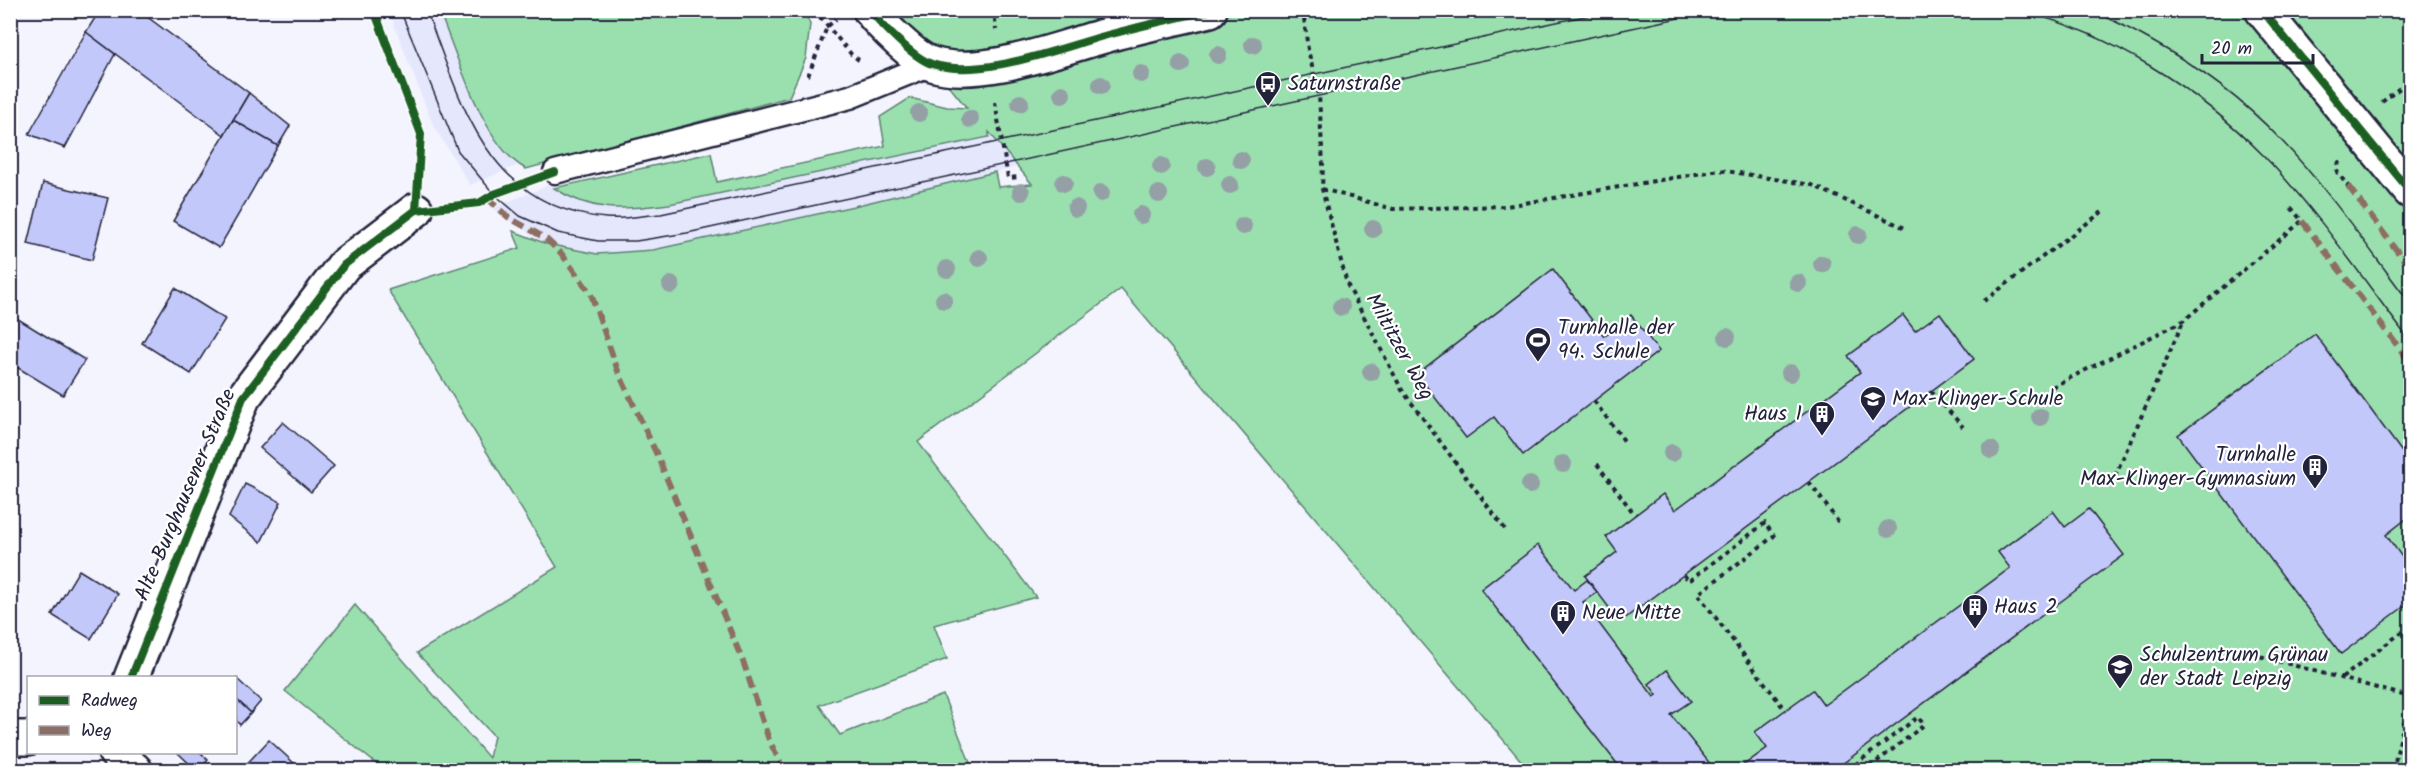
<svg xmlns="http://www.w3.org/2000/svg" width="2421" height="781" viewBox="0 0 2421 781" font-family="Kalam,sans-serif">
<style>
.built{fill:#e5e7fd}
.green{fill:#9ae0ae;stroke:#5e8174;stroke-width:1.5}
.building{fill:#c3c8fa;stroke:#22223b;stroke-width:1.5}
.lines{fill:none;stroke-linecap:round;stroke-linejoin:round}
.service-casing{stroke:#22223b;stroke-width:27}
.minor-casing{stroke:#22223b;stroke-width:38}
.path{stroke:#22223b;stroke-width:4;stroke-dasharray:4.5 4.5;stroke-linecap:butt}
.service{stroke:#fff;stroke-width:22}
.minor{stroke:#fff;stroke-width:33}
.tram{stroke:#22223b;stroke-width:1.5}
.quiet{stroke:#8d6e63;stroke-width:6;stroke-dasharray:12 6;stroke-linecap:butt}
.cycleway-casing{stroke:#fff;stroke-width:11}
.cycleway{stroke:#1b5e20;stroke-width:8}
.tree{fill:#94a0a6}
.labels{text-anchor:middle;dominant-baseline:central;stroke-width:4.5;stroke-linejoin:round;paint-order:stroke}
.poi-label{font-size:21px;fill:#22223b;stroke:#fff;text-anchor:start}
.street-label{font-size:21px;fill:#22223b;stroke:#fff}
</style>
<rect width="100%" height="100%" fill="#f3f4fe"/>
<filter id="ink" filterUnits="userSpaceOnUse"><feTurbulence type="fractalNoise" baseFrequency=".0167" numOctaves="2"/><feDisplacementMap in="SourceGraphic" scale="12" xChannelSelector="R" yChannelSelector="G"/><feConvolveMatrix kernelMatrix="1 2 1 2 8 2 1 2 1" color-interpolation-filters="sRGB"/></filter>
<g filter="url(#ink)">
<g class="built">
<polygon points="389,11 439,11 484,121 512,161 518,165 470,185 432,123"/>
<polygon points="1019,131 1018,167 854,206 653,250 597,254 547,244 506,219 493,208 549,185 590,205 621,209 669,204"/>
</g>
<g class="green">
<path d="M803,10L810,24L806,58L789,97L526,169C484,148 457,54 439,11Z"/>
<path d="M870,11H2410V770H1529L1121,289L918,442L1036,597L934,625L947,659L819,705L840,735L943,695L973,770H384L285,691L355,605L489,758L494,736L417,653L557,567L388,290L520,248L513,231L547,244L597,254L653,250L854,206L995,172L998,187L1032,184L989,132V137L669,204C625,209 594,214 554,188L711,153L717,182L885,146L880,117L910,98L947,107L967,108L931,64Z"/>
</g>
<g class="building">
<polygon points="100,10 138,10 249,93 224,135 86,32"/>
<polygon points="86,32 115,54 65,148 29,134"/>
<polygon points="249,93 290,126 278,146 233,120"/>
<polygon points="233,120 278,146 219,248 173,221"/>
<polygon points="43,183 108,198 92,260 28,244"/>
<polygon points="1553,269 1604,336 1631,315 1659,351 1523,455 1494,417 1466,438 1417,374"/>
<polygon points="175,288 225,319 191,374 142,343"/>
<polygon points="1940,313 1974,359 1620,622 1585,576 1617,552 1606,537 1663,494 1675,510 1860,372 1848,356 1903,315 1915,331"/>
<polygon points="10,314 85,360 63,395 10,363"/>
<polygon points="2315,334 2410,463 2410,516 2386,535 2410,568 2410,602 2341,654 2178,435"/>
<polygon points="283,422 334,466 311,492 260,448"/>
<polygon points="245,484 281,502 261,542 229,517"/>
<polygon points="2089,509 2124,555 2083,585 1834,770 1737,770 1767,748 1755,732 1813,690 1824,705 2010,568 1998,552 2053,511 2065,527"/>
<polygon points="1538,545 1574,590 1587,580 1597,592 1583,602 1654,697 1657,695 1649,684 1667,670 1691,701 1671,715 1715,770 1622,770 1481,589"/>
<polygon points="79,570 118,594 91,639 52,615"/>
<polygon points="237,679 261,701 251,713 236,699"/>
<polygon points="236,699 251,713 240,725 236,720"/>
<polygon points="269,740 295,764 289,770 241,770"/>
<polygon points="177,752 200,752 208,760 199,770 196,770"/>
</g>
<g class="lines">
<g class="service-casing">
<polyline id="service" points="555,172 850,97 931,64"/>
</g>
<g class="minor-casing">
<g id="minor">
<path d="M870,10C881,25 915,59 932,64C982,80 1061,47 1111,34C1144,25 1177,18 1210,10"/>
<polyline points="2262,10 2410,191"/>
<polyline points="131,678 243,398 344,265 416,210"/>
<polyline points="10,738 28,738"/>
<polyline points="115,752 135,770"/>
</g>
</g>
<g class="path">
<polyline points="814,10 851,54 860,61"/>
<polyline points="994,10 996,30"/>
<polyline points="1303,10 1308,50 1319,95 1323,165 1322,189 1347,284 1402,390 1507,532"/>
<polyline points="2405,10 2410,18"/>
<polyline points="808,76 827,27 836,19"/>
<polyline points="995,102 1008,178 1020,177"/>
<polyline points="2382,102 2410,80"/>
<polyline points="2339,161 2337,172 2348,186"/>
<polyline points="1322,189 1393,209 1507,206 1720,170 1812,185 1907,229"/>
<polyline points="1984,301 2102,212"/>
<polyline points="2052,387 2183,321 2302,221 2289,205"/>
<polyline points="1931,391 1963,427"/>
<polyline points="1594,401 1625,442"/>
<polyline points="1597,464 1635,515"/>
<polyline points="2115,476 2183,322"/>
<polyline points="1809,482 1839,523"/>
<polyline points="1684,575 1689,581 1765,523 1774,536 1698,594 1785,710"/>
<polyline points="2225,650 2263,657 2410,697"/>
<polyline points="2342,678 2410,626"/>
<polyline points="1848,770 1918,717 1924,725 1866,770"/>
<polyline points="2393,770 2410,697"/>
</g>
<use href="#service" class="service"/>
<use href="#minor" class="minor"/>
<g class="tram">
<polyline points="400,10 458,151 494,194 520,216 558,233 598,241 636,241 687,233 1715,10"/>
<path d="M426,10C463,106 486,206 606,218C624,220 644,215 661,214L1613,10"/>
<path d="M2017,10C2108,31 2198,89 2264,156C2318,212 2363,279 2410,341"/>
<path d="M2089,10C2111,18 2130,29 2150,40C2197,66 2243,100 2280,139C2328,189 2368,248 2410,303"/>
</g>
<g class="quiet">
<polyline points="2348,186 2410,268"/>
<polyline points="487,198 508,217 545,238 561,253 591,294 618,371 657,455 744,664 769,740 784,770"/>
<polyline points="2302,221 2410,362"/>
</g>
<g class="cycleway-casing">
<g id="cycleway">
<polyline points="374,10 421,134 416,210"/>
<path d="M870,10C881,25 915,59 932,64C982,80 1061,47 1111,34C1144,25 1177,18 1210,10"/>
<polyline points="2262,10 2410,191"/>
<polyline points="416,210 479,203 494,194 555,172"/>
<polyline points="131,678 243,398 344,265 416,210"/>
</g>
</g>
<use href="#cycleway" class="cycleway"/>
</g>
<g class="tree">
<circle cx="1253" cy="45" r="9"/>
<circle cx="1218" cy="55" r="9"/>
<circle cx="1181" cy="64" r="9"/>
<circle cx="1141" cy="74" r="9"/>
<circle cx="1101" cy="85" r="9"/>
<circle cx="1062" cy="94" r="9"/>
<circle cx="1020" cy="103" r="9"/>
<circle cx="919" cy="113" r="9"/>
<circle cx="970" cy="119" r="9"/>
<circle cx="1241" cy="160" r="9"/>
<circle cx="1161" cy="166" r="9"/>
<circle cx="1207" cy="167" r="9"/>
<circle cx="1064" cy="183" r="9"/>
<circle cx="1230" cy="185" r="9"/>
<circle cx="1021" cy="192" r="9"/>
<circle cx="1101" cy="193" r="9"/>
<circle cx="1159" cy="194" r="9"/>
<circle cx="1076" cy="208" r="9"/>
<circle cx="1141" cy="215" r="9"/>
<circle cx="1243" cy="226" r="9"/>
<circle cx="1373" cy="229" r="9"/>
<circle cx="1858" cy="235" r="9"/>
<circle cx="979" cy="258" r="9"/>
<circle cx="1822" cy="264" r="9"/>
<circle cx="947" cy="269" r="9"/>
<circle cx="1798" cy="283" r="9"/>
<circle cx="671" cy="285" r="9"/>
<circle cx="944" cy="300" r="9"/>
<circle cx="1341" cy="307" r="9"/>
<circle cx="1727" cy="337" r="9"/>
<circle cx="1371" cy="372" r="9"/>
<circle cx="1790" cy="373" r="9"/>
<circle cx="2040" cy="417" r="9"/>
<circle cx="1991" cy="450" r="9"/>
<circle cx="1672" cy="453" r="9"/>
<circle cx="1563" cy="464" r="9"/>
<circle cx="1530" cy="485" r="9"/>
<circle cx="1888" cy="529" r="9"/>
</g>
</g>
<defs>
<g id="bus-pin" transform="scale(1.35)"><path d="M0 17L-7.5 6A9.5 9.5 0 1 1 7.5 6Z" fill="#22223b" stroke="#fff"/><path d="M-5-6H5V4H4V6H2V4H-2V6H-4V4H-5ZM-3.5-4V0h7V-4ZM-3.5 1.2v1.5H-2V1.2ZM2 1.2v1.5H3.5V1.2Z" fill="#fff"/></g>
<g id="stadium-pin" transform="scale(1.35)"><path d="M0 17L-7.5 6A9.5 9.5 0 1 1 7.5 6Z" fill="#22223b" stroke="#fff"/><path d="M0-5a6.5 5 0 1 0 0 10a6.5 5 0 1 0 0-10ZM-3.5-1.8h7v3.6h-7Z" fill="#fff"/></g>
<g id="school-pin" transform="scale(1.35)"><path d="M0 17L-7.5 6A9.5 9.5 0 1 1 7.5 6Z" fill="#22223b" stroke="#fff"/><path d="M0-5L7-2L0 1L-7-2ZM-4 1L0 2.5L4 1V4Q0 6-4 4Z" fill="#fff"/></g>
<g id="building-pin" transform="scale(1.35)"><path d="M0 17L-7.5 6A9.5 9.5 0 1 1 7.5 6Z" fill="#22223b" stroke="#fff"/><path d="M-4-6H4V6H1V3H-1V6H-4ZM-2.5-4.3h1.7v1.8h-1.7ZM.8-4.3h1.7v1.8H.8ZM-2.5-1h1.7V.8h-1.7ZM.8-1h1.7V.8H.8Z" fill="#fff"/></g>
</defs>
<g fill-rule="evenodd">
<use href="#bus-pin" x="1268" y="84"/>
<use href="#stadium-pin" x="1538" y="340"/>
<use href="#school-pin" x="1873" y="399"/>
<use href="#building-pin" x="1822" y="414"/>
<use href="#building-pin" x="2315" y="467"/>
<use href="#building-pin" x="1975" y="607"/>
<use href="#building-pin" x="1563" y="613"/>
<use href="#school-pin" x="2120" y="667"/>
</g>
<g class="labels">
<g class="poi-label">
<text x="1288" y="84">Saturnstraße</text>
<text x="1558" y="328">Turnhalle der<tspan x="1558" dy="24">94. Schule</tspan></text>
<text x="1892" y="399">Max-Klinger-Schule</text>
<text x="1802" y="414" text-anchor="end">Haus 1</text>
<text x="2296" y="455" text-anchor="end">Turnhalle<tspan x="2296" dy="24">Max-Klinger-Gymnasium</tspan></text>
<text x="1994" y="607">Haus 2</text>
<text x="1582" y="613">Neue Mitte</text>
<text x="2140" y="655">Schulzentrum Grünau<tspan x="2140" dy="24">der Stadt Leipzig</tspan></text>
</g>
<g class="street-label">
<text transform="translate(1399 347) rotate(61)">Miltitzer Weg</text>
<text transform="translate(186 495) rotate(-67)">Alte Burghausener Straße</text>
</g>
</g>
<rect width="2421" height="781" fill="none" stroke="#fff" stroke-width="36"/>
<rect x="18" y="18" width="2385" height="745" fill="none" stroke="#22223b" stroke-width="2" filter="url(#ink)"/>
<rect x="27" y="676" width="210" height="78" fill="#ffffff" stroke="#a7a7b1" stroke-width="1.5"/>
<rect x="39" y="696" width="30" height="9" fill="#1b5e20" stroke="#a7a7b1" stroke-width="1.5"/>
<text x="81" y="706" font-size="18" fill="#22223b">Radweg</text>
<rect x="39" y="726" width="30" height="9" fill="#8d6e63" stroke="#a7a7b1" stroke-width="1.5"/>
<text x="81" y="736" font-size="18" fill="#22223b">Weg</text>
<path d="M2202 54v9h111v-9" fill="none" stroke="#22223b" stroke-width="3"/>
<text x="2211" y="54" font-size="18" fill="#22223b" stroke="#ffffff" stroke-width="4.5" paint-order="stroke">20 m</text>
</svg>
